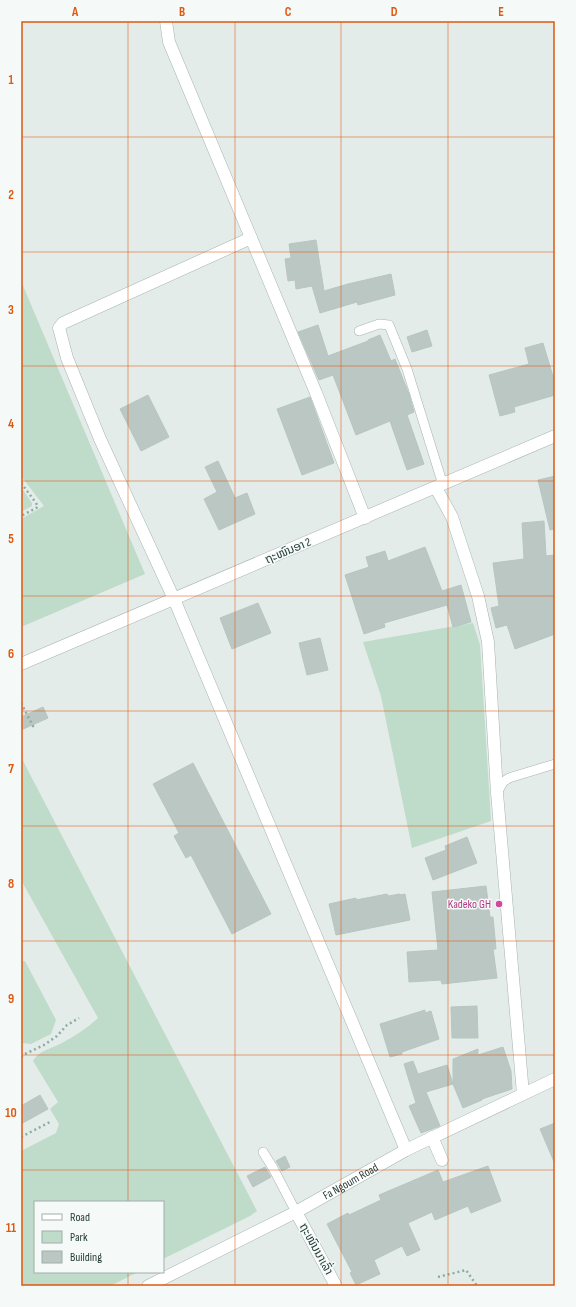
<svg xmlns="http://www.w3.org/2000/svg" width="576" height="1307" viewBox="0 0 576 1307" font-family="'Sofia Sans Condensed','Noto Sans Lao',sans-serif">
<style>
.green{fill:#bfdbca}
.building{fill:#bac7c3;stroke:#b7c6c1}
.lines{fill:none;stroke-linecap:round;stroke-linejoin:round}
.lane-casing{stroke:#a7b4b1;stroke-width:10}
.street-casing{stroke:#a7b4b1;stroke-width:13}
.path{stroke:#88ada6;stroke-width:2.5;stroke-dasharray:2 3;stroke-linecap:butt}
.lane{stroke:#fff;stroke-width:9}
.street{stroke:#fff;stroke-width:12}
.grid{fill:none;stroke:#de580e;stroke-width:1;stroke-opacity:0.55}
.hotel-dot{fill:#d1479c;stroke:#f5f9f7;stroke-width:1.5}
.labels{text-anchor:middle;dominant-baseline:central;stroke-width:3;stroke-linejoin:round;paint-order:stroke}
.street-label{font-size:12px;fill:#253d39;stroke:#f5f9f7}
.hotel-label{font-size:12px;fill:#b23c85;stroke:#f5f9f7;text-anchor:end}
.neatline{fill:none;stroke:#de580e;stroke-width:1.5}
.grid-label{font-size:13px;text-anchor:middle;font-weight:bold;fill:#de580e}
</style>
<rect width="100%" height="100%" fill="#e4ecea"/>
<g class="green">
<polygon points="21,281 145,574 21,627 21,519 44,506 21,476"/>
<polygon points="21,487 32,503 32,506 21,512"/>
<polygon points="473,623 480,645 491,821 412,848 381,696 363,642"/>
<path d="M21,757L257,1211L250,1216L163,1259V1202H35V1272H138L110,1286H21V1151L56,1133L59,1124L50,1109L58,1102L33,1061C39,1050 51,1049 62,1043C75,1036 87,1028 98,1018L21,880Z"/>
<polygon points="21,961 25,961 56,1020 51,1034 31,1044 22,1043 21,1041"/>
</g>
<g class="building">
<polygon points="316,240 324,291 348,284 391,274 395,295 358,305 357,302 320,313 312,286 296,289 295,280 288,281 285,259 291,258 289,244"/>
<polygon points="318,325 328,356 368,341 368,340 380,335 391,361 395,359 409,394 414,412 407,415 424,464 407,470 390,421 356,435 333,375 319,380 298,332"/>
<polygon points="427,330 432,346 412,352 407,337"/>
<polygon points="543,343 555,383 555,395 514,407 515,412 500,416 489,375 529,364 525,348"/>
<polygon points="148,395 169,437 141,451 120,409"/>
<polygon points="310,397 334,463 302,475 277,409"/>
<polygon points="218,461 235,498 247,493 255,514 219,530 204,499 217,492 205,467"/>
<polygon points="555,476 555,529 550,530 538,480"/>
<polygon points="544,521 546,556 555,555 555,634 515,649 507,625 496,628 491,608 499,606 493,563 524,559 522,523"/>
<polygon points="425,547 442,591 461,585 471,622 453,627 447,605 384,623 385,627 364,634 345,575 369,567 366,557 385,551 388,561"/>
<polygon points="258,603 271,633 232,649 220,618"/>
<polygon points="320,638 328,670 307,675 299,643"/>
<polygon points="43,707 48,718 21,730 21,717"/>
<polygon points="193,763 271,914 232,934 191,855 186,858 174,836 179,833 153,784"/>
<polygon points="467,837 477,863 433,880 425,858 446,850 445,846"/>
<polygon points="486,886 490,917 493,917 496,949 493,949 497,978 442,984 441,980 409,982 407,952 438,950 432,892"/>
<polygon points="387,894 388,896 400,894 400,895 405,894 410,920 336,935 329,904 356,898 356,900"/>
<polygon points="477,1006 478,1038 452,1038 451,1007"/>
<polygon points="425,1010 425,1013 431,1011 439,1039 402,1052 402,1054 390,1057 380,1024"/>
<polygon points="503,1047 511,1071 512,1089 482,1099 482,1100 463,1108 453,1084 453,1059 478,1049 478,1055"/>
<polygon points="413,1061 418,1074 447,1065 453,1084 426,1092 440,1126 421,1133 409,1106 416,1103 404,1064"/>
<polygon points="40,1095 48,1109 21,1124 21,1106"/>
<polygon points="555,1123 555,1164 540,1129"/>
<polygon points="285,1156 290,1167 282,1171 276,1161"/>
<polygon points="488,1166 501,1201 471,1213 468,1206 435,1220 432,1212 408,1223 420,1250 407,1256 402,1246 374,1260 380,1274 356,1285 350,1273 352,1272 327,1224 348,1213 349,1215 381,1200 379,1195 438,1170 443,1182"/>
<polygon points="265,1167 271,1177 253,1187 247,1176"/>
</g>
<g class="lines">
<g class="lane-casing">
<g id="lane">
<polyline points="359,331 379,324 389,325 407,369 443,485"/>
<polyline points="497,793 503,782 509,778 555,764"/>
<polyline points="263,1152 273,1168 296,1212"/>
</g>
</g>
<g class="street-casing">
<g id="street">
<polyline points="166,21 169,42 316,393 365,518"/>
<polyline points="251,238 63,323 59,328 67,358 100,439 174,599 406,1150"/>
<polyline points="436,488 452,517 478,596 488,642 497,793 523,1094"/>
<polyline points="21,664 555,436"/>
<polyline points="432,1137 442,1160"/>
<polyline points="296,1212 336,1286"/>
<path id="s1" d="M148,1286L296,1212L406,1150L555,1079"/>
</g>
</g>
<g class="path">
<polyline points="21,483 36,503 38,507 21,516"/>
<polyline points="21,703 34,728"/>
<polyline points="21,1057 25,1054 44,1045 57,1036 67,1025 79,1018"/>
<polyline points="21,1137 50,1122"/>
<polyline points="438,1277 466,1270 477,1286"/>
</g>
<use href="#lane" class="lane"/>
<use href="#street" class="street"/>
</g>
<path class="grid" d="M128,21V1202M235,21V1286M341,21V1286M448,21V1286M21,137H555M21,252H555M21,366H555M21,481H555M21,596H555M21,711H555M21,826H555M21,941H555M21,1055H555M21,1170H555M128,1272V1286"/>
<circle class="hotel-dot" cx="499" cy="904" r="4"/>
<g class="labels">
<g class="street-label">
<text transform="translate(288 551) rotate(-23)">ຖະໜົນອາ 2</text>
<text stroke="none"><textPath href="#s1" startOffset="228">Fa Ngoum Road</textPath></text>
<text transform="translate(316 1249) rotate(61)">ຖະໜົນນາເລົ່າ</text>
</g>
<g class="hotel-label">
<text x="491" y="904">Kadeko GH</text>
</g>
</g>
<rect width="576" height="1307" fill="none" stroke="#f5f9f7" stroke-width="44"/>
<rect x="34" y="1201" width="130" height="72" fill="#f5f9f7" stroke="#a2aeab"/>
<rect x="42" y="1214" width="20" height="6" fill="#ffffff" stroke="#a2aeab"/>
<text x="70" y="1221" font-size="12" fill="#253d39">Road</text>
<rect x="42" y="1231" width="20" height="12" fill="#bfdbca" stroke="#a2aeab"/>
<text x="70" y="1241" font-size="12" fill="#253d39">Park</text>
<rect x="42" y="1251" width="20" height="12" fill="#bac7c3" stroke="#a2aeab"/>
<text x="70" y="1261" font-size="12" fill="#253d39">Building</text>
<rect x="22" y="22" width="532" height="1263" class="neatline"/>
<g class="grid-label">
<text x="75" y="16">A</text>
<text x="182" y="16">B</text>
<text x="288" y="16">C</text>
<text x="394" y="16">D</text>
<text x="501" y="16">E</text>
<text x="11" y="84">1</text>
<text x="11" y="199">2</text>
<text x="11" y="314">3</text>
<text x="11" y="428">4</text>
<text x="11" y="543">5</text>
<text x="11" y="658">6</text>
<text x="11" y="773">7</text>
<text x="11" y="888">8</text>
<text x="11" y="1003">9</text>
<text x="11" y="1117">10</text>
<text x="11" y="1232">11</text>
</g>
</svg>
